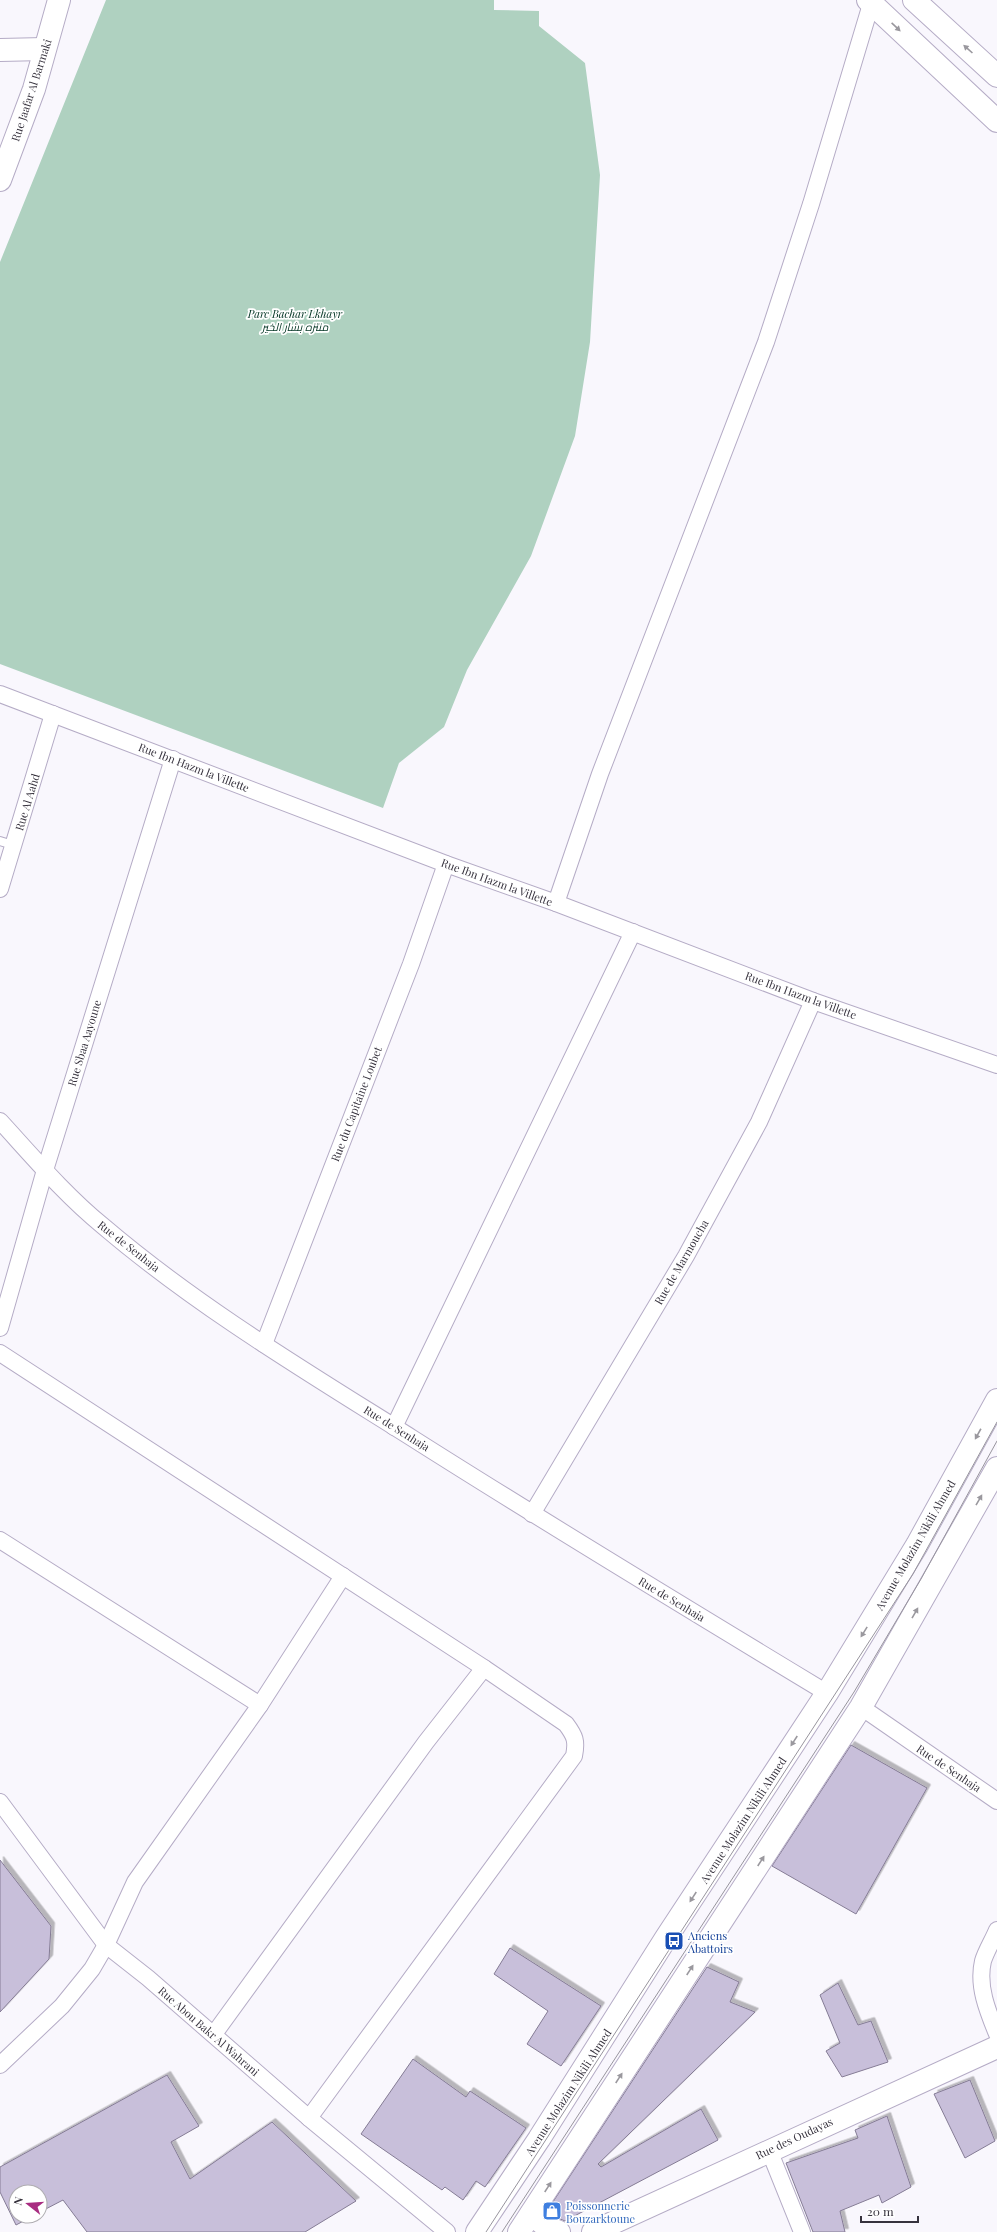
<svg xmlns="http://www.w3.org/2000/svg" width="997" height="2232" viewBox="0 0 997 2232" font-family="'Playfair Display',Cairo,serif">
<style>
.green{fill:#afd1c0}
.building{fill:#c8bfda;stroke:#857c95;filter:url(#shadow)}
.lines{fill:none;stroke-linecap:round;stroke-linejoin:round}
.lane-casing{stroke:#b5acc6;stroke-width:10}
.street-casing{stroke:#b5acc6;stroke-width:18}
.secondary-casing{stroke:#b5acc6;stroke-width:24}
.lane{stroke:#fff;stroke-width:8}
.street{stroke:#fff;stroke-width:16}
.secondary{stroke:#fff;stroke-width:22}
.tram{stroke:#98959e;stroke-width:1}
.oneway{fill:#9a989e}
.labels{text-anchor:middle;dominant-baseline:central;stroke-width:3.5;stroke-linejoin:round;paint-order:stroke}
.street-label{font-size:11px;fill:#36323d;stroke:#fff}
.park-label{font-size:11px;font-style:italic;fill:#032;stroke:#fff}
.transit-label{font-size:11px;fill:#164399;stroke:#fff;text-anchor:start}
.shop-label{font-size:11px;fill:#366cbe;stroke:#fff;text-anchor:start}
</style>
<defs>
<filter id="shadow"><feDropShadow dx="3.5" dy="-3.5" stdDeviation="0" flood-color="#0004"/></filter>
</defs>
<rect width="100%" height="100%" fill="#f9f7fd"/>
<polygon class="green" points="106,0 494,0 494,10 539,11 539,26 585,63 600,175 590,342 575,436 531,556 467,670 444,727 399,763 383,808 0,664 0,262"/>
<g class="building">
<polygon points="851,1745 927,1788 856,1914 772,1866"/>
<polygon points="0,1860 51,1926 49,1959 0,2012"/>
<polygon points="510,1948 601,2006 561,2066 527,2044 548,2011 494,1974"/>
<polygon points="707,1967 739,1982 730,2002 755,2012 598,2164 601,2167 701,2109 718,2140 565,2221 553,2216 547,2211"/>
<polygon points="838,1983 858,2025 871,2021 888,2062 842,2077 826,2051 840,2043 820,1995"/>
<polygon points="413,2059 466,2097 470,2091 526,2128 485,2187 476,2181 463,2200 445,2187 442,2190 361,2134"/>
<polygon points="167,2075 199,2126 171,2142 190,2179 272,2122 356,2201 305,2232 87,2232 63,2200 40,2212 40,2192 16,2192 16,2216 33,2216 16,2225 0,2192 0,2167"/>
<polygon points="970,2080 995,2141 965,2158 934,2094"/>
<polygon points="887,2116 911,2187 882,2203 879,2195 840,2211 845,2232 813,2232 786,2163 858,2138 855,2130"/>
</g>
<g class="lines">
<g class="lane-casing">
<polyline id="lane" points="0,841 13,845"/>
</g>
<g class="street-casing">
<g id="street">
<polyline points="0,694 446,864 556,903 813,1001 997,1065"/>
<polyline points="0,889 53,714"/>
<polyline points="556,903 600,774 766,342 811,204 871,4"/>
<path d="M0,1121C33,1157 65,1195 103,1226C198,1307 307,1372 412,1438C549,1525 688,1609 827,1693"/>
<polyline points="0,1328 45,1170 173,759"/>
<polyline points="264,1344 411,964 446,864"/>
<path d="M0,1353L484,1668L566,1724C575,1736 577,1741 574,1756L309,2118"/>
<polyline points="394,1427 633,932"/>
<polyline points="532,1514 686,1256 759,1122 813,1001"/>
<polyline points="0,1540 260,1705"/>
<polyline points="861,1707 997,1801"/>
<polyline points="0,1802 106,1945 148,1978 309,2118 447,2232"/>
<path d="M997,1930C993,1940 986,1951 983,1961C977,1986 988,2012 997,2034"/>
<polyline points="214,2034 426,1742 484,1668"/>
<polyline points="0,2065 62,2006 92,1969 106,1945 135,1882 260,1705 343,1576"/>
<polyline points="769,2150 802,2232"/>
</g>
</g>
<g class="secondary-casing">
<g id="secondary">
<polyline points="868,0 997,121"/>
<polyline points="914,0 997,76"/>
<polyline points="0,50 44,49"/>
<polyline points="0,180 34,89 59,0"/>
<polyline points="531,2214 547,2227 559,2232"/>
<polyline points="477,2232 539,2139 666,1938 827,1693 917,1545 997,1400"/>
<polyline points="519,2232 861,1707 997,1468"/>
<polyline points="593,2232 997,2047"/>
</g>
</g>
<use href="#lane" class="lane"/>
<use href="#street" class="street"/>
<use href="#secondary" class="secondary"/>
<g class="tram">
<polyline points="486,2232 913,1574 997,1422"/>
<polyline points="502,2232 854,1692 921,1579 997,1441"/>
</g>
</g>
<defs><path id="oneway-solid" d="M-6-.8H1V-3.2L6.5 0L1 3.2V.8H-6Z"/></defs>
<g class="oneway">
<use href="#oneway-solid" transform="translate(896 27) rotate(43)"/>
<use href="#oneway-solid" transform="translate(968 49) rotate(-138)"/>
<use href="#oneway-solid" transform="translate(978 1434) rotate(119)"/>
<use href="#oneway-solid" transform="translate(979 1500) rotate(-60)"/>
<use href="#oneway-solid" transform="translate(915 1613) rotate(-60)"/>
<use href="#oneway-solid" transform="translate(864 1632) rotate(122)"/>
<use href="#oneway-solid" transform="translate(794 1741) rotate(123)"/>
<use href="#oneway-solid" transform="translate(761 1861) rotate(-57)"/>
<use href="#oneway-solid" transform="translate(693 1897) rotate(123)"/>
<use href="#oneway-solid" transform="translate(690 1970) rotate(-57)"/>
<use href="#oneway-solid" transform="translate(619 2078) rotate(-57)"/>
<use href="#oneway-solid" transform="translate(548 2187) rotate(-57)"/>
</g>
<defs>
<g id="bus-square" transform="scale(1)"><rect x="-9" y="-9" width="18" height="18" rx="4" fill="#1a4fb4" stroke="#fff"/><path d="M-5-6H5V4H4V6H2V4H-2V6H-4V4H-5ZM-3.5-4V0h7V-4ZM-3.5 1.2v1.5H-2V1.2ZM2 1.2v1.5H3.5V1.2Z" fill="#fff"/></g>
<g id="shop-square" transform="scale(1)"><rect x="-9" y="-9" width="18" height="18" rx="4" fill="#3f7fe0" stroke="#fff"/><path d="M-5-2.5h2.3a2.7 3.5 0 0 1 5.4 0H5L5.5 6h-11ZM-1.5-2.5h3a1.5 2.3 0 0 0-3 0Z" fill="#fff"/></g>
</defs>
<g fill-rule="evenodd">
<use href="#bus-square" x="674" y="1941"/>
<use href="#shop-square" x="552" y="2211"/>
</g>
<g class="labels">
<g class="street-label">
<text transform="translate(31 90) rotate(-72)">Rue Jaafar Al Barmaki</text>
<text transform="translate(194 767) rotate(21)">Rue Ibn Hazm la Villette</text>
<text transform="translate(27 802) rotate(-73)">Rue Al Aahd</text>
<text transform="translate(497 882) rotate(20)">Rue Ibn Hazm la Villette</text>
<text transform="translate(801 995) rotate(20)">Rue Ibn Hazm la Villette</text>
<text transform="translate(84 1043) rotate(-73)">Rue Sbaa Aayoune</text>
<text transform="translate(356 1104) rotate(-69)">Rue du Capitaine Loubet</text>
<text transform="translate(129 1246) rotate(38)">Rue de Senhaja</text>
<text transform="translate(681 1262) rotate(-60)">Rue de Marmoucha</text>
<text transform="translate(397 1428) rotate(32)">Rue de Senhaja</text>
<text transform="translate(915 1545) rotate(-60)">Avenue Molazim Nikili Ahmed</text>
<text transform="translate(672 1599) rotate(31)">Rue de Senhaja</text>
<text transform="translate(949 1768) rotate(34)">Rue de Senhaja</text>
<text transform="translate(743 1820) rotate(-57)">Avenue Molazim Nikili Ahmed</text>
<text transform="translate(209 2031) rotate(41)">Rue Abou Bakr Al Wahrani</text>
<text transform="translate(568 2092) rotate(-57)">Avenue Molazim Nikili Ahmed</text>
<text transform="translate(794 2138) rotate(-25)">Rue des Oudayas</text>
</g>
<g class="park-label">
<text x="295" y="313">Parc Bachar Lkhayr<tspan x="295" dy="13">منتزه بشار الخير</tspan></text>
</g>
<g class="transit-label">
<text x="688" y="1935">Anciens<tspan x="688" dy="13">Abattoirs</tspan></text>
</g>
<g class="shop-label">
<text x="566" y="2205">Poissonnerie<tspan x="566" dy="13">Bouzarktoune</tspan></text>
</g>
</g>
<g transform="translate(28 2204) rotate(287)"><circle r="19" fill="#ffffff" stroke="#afadb1"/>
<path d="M0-3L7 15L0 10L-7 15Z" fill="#a82d81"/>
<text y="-6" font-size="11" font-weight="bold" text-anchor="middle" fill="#36323d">N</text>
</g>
<path d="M861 2216v6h57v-6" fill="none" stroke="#36323d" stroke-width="2"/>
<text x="867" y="2216" font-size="12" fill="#36323d" stroke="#ffffff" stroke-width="3" paint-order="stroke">20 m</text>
</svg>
